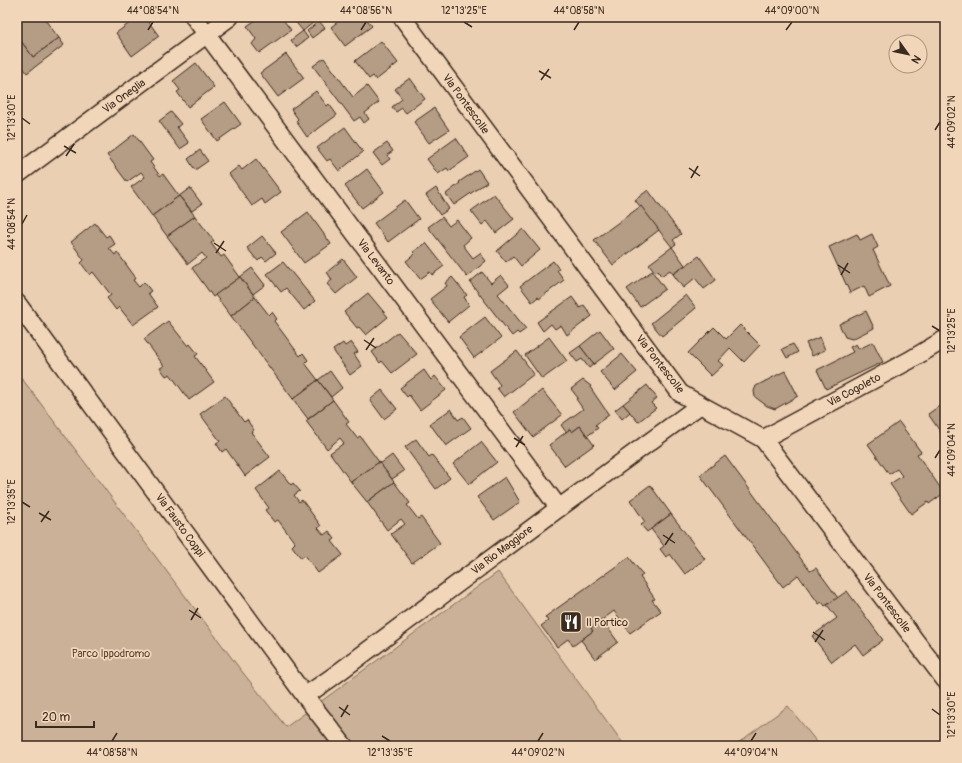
<svg xmlns="http://www.w3.org/2000/svg" width="962" height="763" viewBox="0 0 962 763" font-family="Pangolin,sans-serif">
<style>
.green{fill:#cab197;stroke:#826e5a}
.building{fill:#b49c85;stroke:#3b2a1e}
.lines{fill:none;stroke-linecap:round;stroke-linejoin:round}
.minor-casing{stroke:#3b2a1e;stroke-width:20}
.minor{stroke:#f2d6b9;stroke-width:17}
.ticks{fill:none;stroke:#3b2a1e;stroke-width:1.5}
.labels{text-anchor:middle;dominant-baseline:central;stroke-width:3.5;stroke-linejoin:round;paint-order:stroke}
.street-label{font-size:11px;fill:#3b2a1e;stroke:#f2d6b9}
.poi-label{font-size:11px;fill:#3b2a1e;stroke:#f2d6b9;text-anchor:start}
.park-label{font-size:11px;fill:#584536;stroke:#f2d6b9}
.neatline{fill:none;stroke:#3b2a1e;stroke-width:1.5}
.ticks-label{font-size:10px;text-anchor:middle;fill:#3b2a1e}
</style>
<rect width="100%" height="100%" fill="#ebcfb3"/>
<filter id="ink" filterUnits="userSpaceOnUse"><feTurbulence type="fractalNoise" baseFrequency=".025" numOctaves="2"/><feDisplacementMap in="SourceGraphic" scale="8" xChannelSelector="R" yChannelSelector="G"/><feConvolveMatrix kernelMatrix="1 2 1 2 8 2 1 2 1" color-interpolation-filters="sRGB"/></filter>
<g filter="url(#ink)">
<g class="green">
<polygon points="17,372 240,669 286,727 498,572 625,746 17,746"/>
<polygon points="788,706 820,746 734,746"/>
</g>
<g class="building">
<polygon points="17,17 43,17 59,38 33,57 17,36"/>
<polygon points="138,17 145,17 159,36 132,56 116,33"/>
<polygon points="260,17 281,17 291,30 259,53 252,44 256,39 247,26"/>
<polygon points="296,17 310,17 314,22 303,31 293,19"/>
<polygon points="344,17 365,17 372,26 345,46 331,27"/>
<polygon points="319,21 325,28 312,38 307,31"/>
<polygon points="303,31 308,38 296,47 291,40"/>
<polygon points="17,36 33,57 59,38 64,45 27,73 17,59"/>
<polygon points="381,41 398,63 376,80 373,76 369,79 355,61"/>
<polygon points="286,54 304,78 278,97 260,73"/>
<polygon points="324,58 353,97 367,86 379,102 365,113 369,119 364,123 360,117 354,121 313,66"/>
<polygon points="196,63 214,87 188,107 177,92 180,90 173,81"/>
<polygon points="410,78 425,99 406,113 402,108 396,112 392,107 402,99 395,89"/>
<polygon points="316,91 327,106 329,104 337,115 307,137 296,121 298,119 291,109"/>
<polygon points="225,102 241,124 217,141 201,119"/>
<polygon points="434,108 449,130 429,143 414,122"/>
<polygon points="171,112 181,124 177,127 189,143 180,149 159,121"/>
<polygon points="345,127 363,152 339,171 330,159 327,161 317,148"/>
<polygon points="134,134 153,160 150,162 160,176 163,174 179,196 152,216 131,187 145,177 141,172 127,182 107,155"/>
<polygon points="456,138 469,157 449,171 447,168 438,174 427,159"/>
<polygon points="387,143 393,151 387,155 390,159 382,165 373,153"/>
<polygon points="200,150 208,161 195,170 188,159"/>
<polygon points="256,159 281,192 265,204 262,199 252,206 229,174 239,166 242,170"/>
<polygon points="367,169 384,192 362,208 345,186"/>
<polygon points="478,169 487,182 454,205 446,194 460,183 459,182"/>
<polygon points="190,188 202,204 192,211 179,196"/>
<polygon points="436,188 449,209 440,215 426,195"/>
<polygon points="648,190 681,234 673,240 676,244 672,247 635,200"/>
<polygon points="494,194 514,219 496,233 487,221 482,225 471,211"/>
<polygon points="179,196 195,216 167,236 152,216"/>
<polygon points="405,200 419,219 388,242 374,223"/>
<polygon points="641,206 659,230 613,265 594,240"/>
<polygon points="308,212 331,244 304,263 281,232"/>
<polygon points="195,216 214,241 211,243 221,257 224,255 240,277 213,297 192,268 206,258 202,253 188,264 167,236"/>
<polygon points="442,217 449,226 457,220 471,238 463,245 473,258 480,253 486,261 467,277 428,227"/>
<polygon points="95,223 106,237 109,235 115,244 109,248 115,255 117,252 136,278 133,280 139,287 144,282 151,291 148,293 158,307 133,325 119,307 116,310 107,298 111,295 93,272 90,275 81,263 84,260 71,242"/>
<polygon points="523,229 540,250 521,266 513,256 506,262 497,251"/>
<polygon points="857,234 860,240 872,234 878,247 873,250 890,286 869,297 864,286 850,293 829,247"/>
<polygon points="262,236 276,253 266,261 262,257 258,261 247,248"/>
<polygon points="426,243 444,266 432,275 430,272 420,279 406,261 415,254 413,252"/>
<polygon points="672,247 685,265 673,274 670,270 661,276 658,271 655,272 649,264"/>
<polygon points="699,256 716,280 704,289 695,278 683,288 673,274"/>
<polygon points="343,259 357,277 336,294 327,284 332,280 327,272"/>
<polygon points="553,261 559,269 557,270 564,280 539,299 538,297 532,302 520,286"/>
<polygon points="283,262 315,301 304,310 286,288 281,292 267,274"/>
<polygon points="252,268 265,285 253,294 240,277"/>
<polygon points="652,271 665,289 640,307 627,289"/>
<polygon points="482,272 491,283 501,275 509,285 498,294 526,329 519,334 517,332 512,336 470,282"/>
<polygon points="240,277 255,297 231,316 215,295"/>
<polygon points="452,277 467,295 464,297 469,305 448,322 430,299 447,286 445,283"/>
<polygon points="368,293 388,317 366,335 359,327 357,328 344,312"/>
<polygon points="686,295 696,308 662,336 651,323"/>
<polygon points="255,297 269,315 272,312 277,319 274,321 300,356 303,353 308,360 305,363 318,380 293,399 231,316"/>
<polygon points="572,297 580,308 584,305 592,316 567,335 561,325 555,329 551,324 543,331 537,322"/>
<polygon points="866,311 874,328 852,339 845,337 839,324"/>
<polygon points="485,317 501,338 474,358 459,337"/>
<polygon points="168,321 188,346 190,344 198,354 195,356 214,382 189,400 170,374 166,376 160,368 164,366 144,339"/>
<polygon points="740,325 760,345 744,362 730,348 718,361 723,365 711,376 688,353 714,327 726,339"/>
<polygon points="600,330 614,349 594,364 580,346"/>
<polygon points="398,332 417,354 392,373 382,361 380,363 372,352"/>
<polygon points="549,337 567,361 542,379 525,355"/>
<polygon points="820,337 825,350 812,356 806,343"/>
<polygon points="351,342 358,352 354,354 362,366 350,375 333,350 343,343 345,346"/>
<polygon points="873,342 883,362 826,389 817,370 853,352 850,347 856,344 859,349"/>
<polygon points="793,344 798,352 787,358 782,349"/>
<polygon points="580,346 594,364 589,368 582,359 577,362 570,353"/>
<polygon points="517,351 534,374 504,397 497,388 500,385 490,371"/>
<polygon points="622,354 637,372 615,390 600,372"/>
<polygon points="424,370 431,380 435,376 446,390 420,410 409,395 407,397 400,388"/>
<polygon points="330,371 342,388 331,397 318,380"/>
<polygon points="785,371 798,396 775,409 767,406 755,397 754,391 756,386"/>
<polygon points="318,380 333,400 308,419 293,399"/>
<polygon points="583,380 591,386 590,387 609,415 595,425 598,428 587,436 580,426 572,432 570,429 566,432 561,425 583,409 576,399 578,398 571,389"/>
<polygon points="647,385 657,398 651,403 656,408 638,422 623,404"/>
<polygon points="382,390 397,409 384,419 370,400"/>
<polygon points="542,390 562,415 533,437 514,412"/>
<polygon points="225,396 244,422 247,420 254,430 251,432 270,457 245,476 226,449 222,452 216,443 220,441 200,414"/>
<polygon points="333,400 349,422 346,424 357,438 360,436 379,462 351,482 330,453 344,443 340,438 327,449 306,421"/>
<polygon points="945,402 945,437 944,437 928,414"/>
<polygon points="623,404 630,412 622,419 615,410"/>
<polygon points="451,409 458,420 463,417 471,428 446,446 430,424"/>
<polygon points="899,422 921,452 917,454 944,493 929,504 928,502 911,514 890,484 902,476 897,469 889,474 868,444"/>
<polygon points="580,426 594,445 565,466 549,445 570,429 572,432"/>
<polygon points="416,439 429,457 432,455 450,478 436,489 405,447"/>
<polygon points="481,442 497,462 469,484 453,464"/>
<polygon points="392,455 404,471 392,479 380,464"/>
<polygon points="725,456 810,571 816,568 838,598 825,606 822,602 819,604 798,575 783,587 700,475"/>
<polygon points="379,462 394,482 367,502 351,482"/>
<polygon points="280,471 291,485 293,483 300,491 294,495 299,502 302,500 321,526 318,528 324,535 329,531 335,539 332,541 343,555 318,573 305,555 301,558 292,546 295,543 278,520 274,522 265,510 269,508 256,490"/>
<polygon points="505,477 520,502 494,520 477,497"/>
<polygon points="394,482 410,503 407,505 418,519 421,517 440,543 412,563 391,534 405,524 401,519 387,530 367,502"/>
<polygon points="650,485 671,514 647,532 641,525 645,522 630,500"/>
<polygon points="671,514 705,559 685,574 670,554 666,557 660,549 664,546 651,529"/>
<polygon points="629,557 643,575 640,577 655,599 652,600 661,611 630,633 614,611 591,628 593,631 573,646 568,639 557,647 541,626 548,621 545,617"/>
<polygon points="847,591 883,640 863,655 855,644 832,662 812,636 837,618 827,605"/>
<polygon points="602,620 618,642 595,659 581,640 593,631 591,628"/>
</g>
<g class="lines">
<g class="minor-casing">
<g id="minor">
<polyline points="194,17 559,508"/>
<path d="M402,17L680,393C707,409 735,423 763,439L945,680"/>
<polyline points="17,175 230,17"/>
<polyline points="17,303 305,696 344,746"/>
<polyline points="763,439 910,360 945,339"/>
<polyline points="305,696 331,678 559,508 700,405"/>
</g>
</g>
<use href="#minor" class="minor"/>
</g>
</g>
<path class="ticks" d="M464,22L472,27M148,30L153,22M361,30L366,22M574,30L579,22M786,30L792,22M539,71L551,78M541,80L549,69M22,118L30,124M935,130L940,122M64,146L76,153M66,156L74,144M689,168L700,176M691,178L698,166M22,224L27,215M214,243L226,251M216,253L224,241M838,265L850,273M841,275L848,263M932,326L940,331M364,340L376,348M366,350L374,338M514,438L525,445M516,447L523,436M935,458L940,450M22,502L30,507M39,513L51,520M41,522L49,511M663,535L675,543M665,545L673,533M189,610L201,618M191,620L198,608M813,632L825,640M815,642L823,630M339,707L350,715M932,709L940,715M341,717L348,705M382,736L390,741M112,741L117,733M538,741L543,733M751,741L756,733"/>
<defs>
<g id="restaurant-square" transform="scale(1.15)"><rect x="-9" y="-9" width="18" height="18" rx="4" fill="#3b2a1e" stroke="#f2d6b9"/><path d="M-5-6h1v4h1v-4h1v4h1v-4h1v5L-1.5 .5V6h-2V.5L-5-1ZM5-6V6H3V1.5H1.5Q1.5-4 5-6Z" fill="#fff"/></g>
</defs>
<g fill-rule="evenodd">
<use href="#restaurant-square" x="571" y="622"/>
</g>
<g class="labels">
<g class="street-label">
<text transform="translate(124 96) rotate(-36)">Via Oneglia</text>
<text transform="translate(466 104) rotate(54)">Via Pontescolle</text>
<text transform="translate(376 262) rotate(53)">Via Levanto</text>
<text transform="translate(660 364) rotate(52)">Via Pontescolle</text>
<text transform="translate(854 390) rotate(-28)">Via Cogoleto</text>
<text transform="translate(180 525) rotate(54)">Via Fausto Coppi</text>
<text transform="translate(502 550) rotate(-37)">Via Rio Maggiore</text>
<text transform="translate(887 603) rotate(53)">Via Pontescolle</text>
</g>
<g class="poi-label">
<text x="586" y="622">Il Portico</text>
</g>
<g class="park-label">
<text x="111" y="653">Parco Ippodromo</text>
</g>
</g>
<rect width="962" height="763" fill="none" stroke="#f2d6b9" stroke-width="44"/>
<g transform="translate(908 54) rotate(123)"><circle r="19" fill="#f2d6b9" stroke="#a9917b"/>
<path d="M0-3L7 15L0 10L-7 15Z" fill="#3b2a1e"/>
<text y="-6" font-size="11" font-weight="bold" text-anchor="middle" fill="#3b2a1e">N</text>
</g>
<path d="M36 721v6h58v-6" fill="none" stroke="#3b2a1e" stroke-width="2"/>
<text x="42" y="721" font-size="12" fill="#3b2a1e" stroke="#f2d6b9" stroke-width="3" paint-order="stroke">20 m</text>
<rect x="22" y="22" width="918" height="719" class="neatline"/>
<g class="ticks-label">
<text x="153" y="14">44°08'54"N</text>
<text x="366" y="14">44°08'56"N</text>
<text x="464" y="14">12°13'25"E</text>
<text x="579" y="14">44°08'58"N</text>
<text x="792" y="14">44°09'00"N</text>
<text transform="translate(11 118) rotate(-90)" y="4">12°13'30"E</text>
<text transform="translate(951 122) rotate(-90)" y="4">44°09'02"N</text>
<text transform="translate(11 224) rotate(-90)" y="4">44°08'54"N</text>
<text transform="translate(951 331) rotate(-90)" y="4">12°13'25"E</text>
<text transform="translate(951 450) rotate(-90)" y="4">44°09'04"N</text>
<text transform="translate(11 502) rotate(-90)" y="4">12°13'35"E</text>
<text transform="translate(951 715) rotate(-90)" y="4">12°13'30"E</text>
<text x="112" y="756">44°08'58"N</text>
<text x="390" y="756">12°13'35"E</text>
<text x="538" y="756">44°09'02"N</text>
<text x="751" y="756">44°09'04"N</text>
</g>
</svg>
